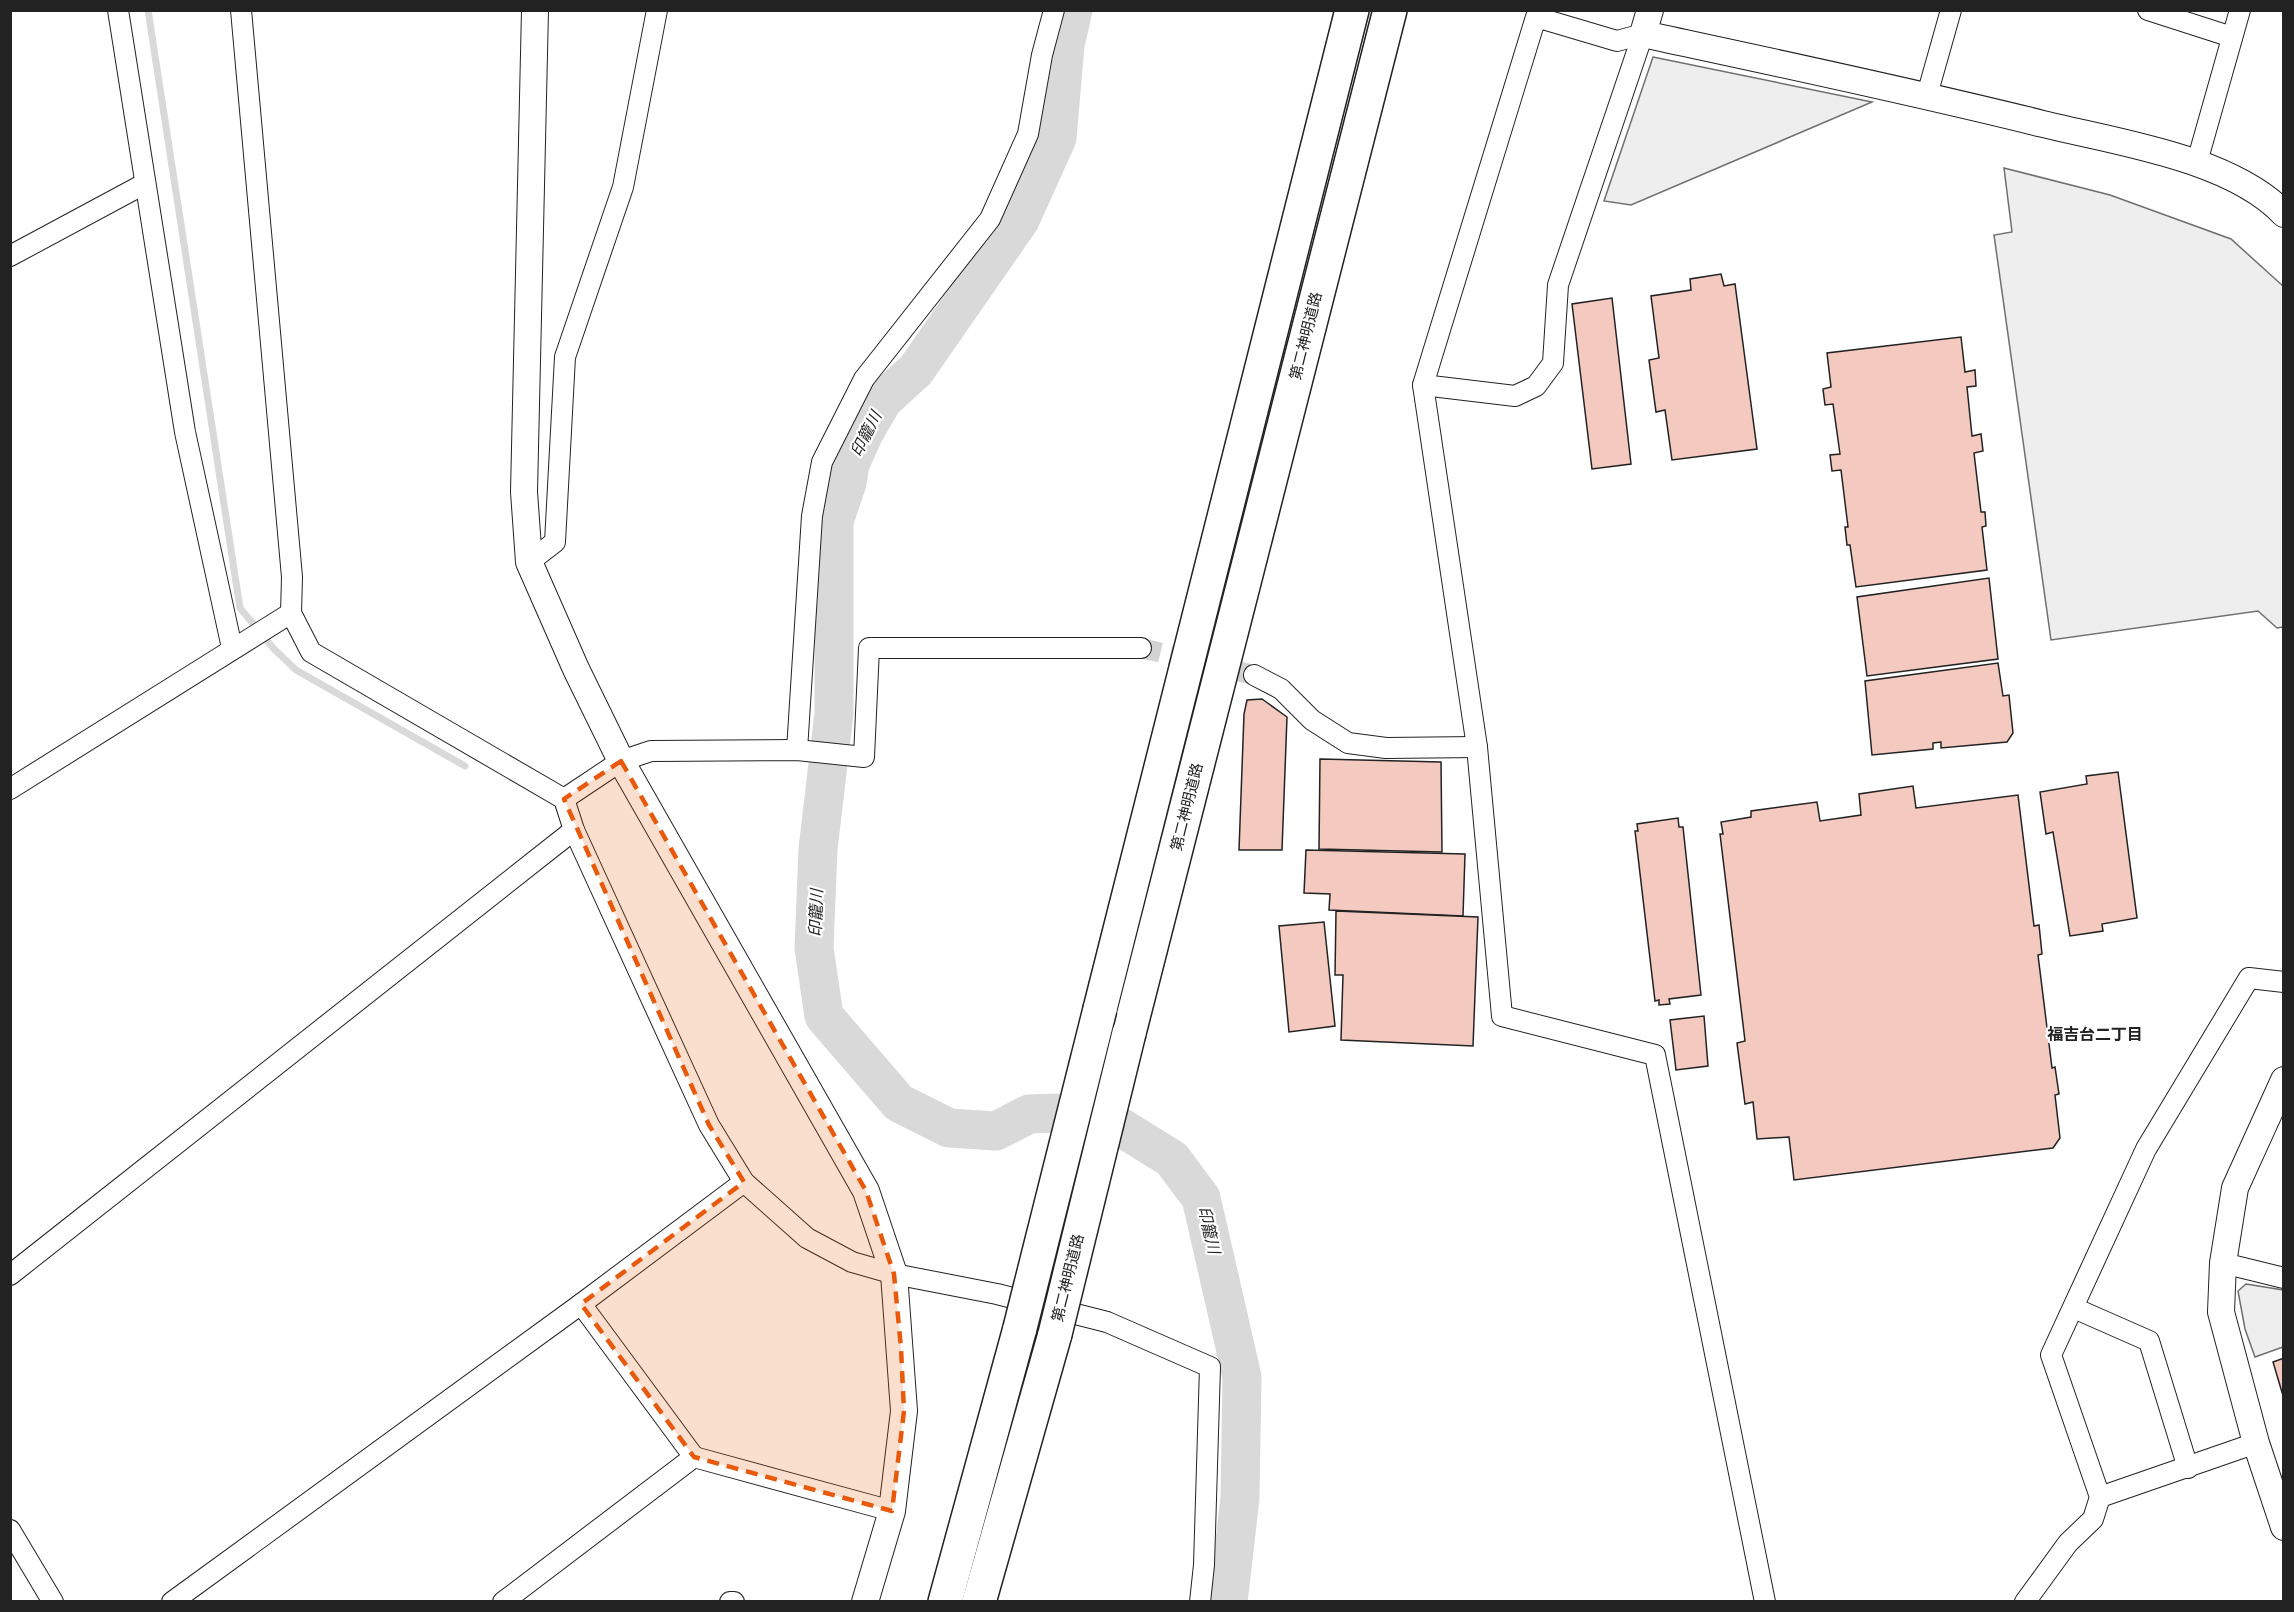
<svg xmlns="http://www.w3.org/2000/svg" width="2294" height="1612" viewBox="0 0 2294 1612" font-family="'Times New Roman','Noto Sans JP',serif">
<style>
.green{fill:#eee;stroke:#6f6f6f;stroke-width:1.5}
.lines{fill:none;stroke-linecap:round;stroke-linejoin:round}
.stream{stroke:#d9d9d9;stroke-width:7}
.river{stroke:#d9d9d9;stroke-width:39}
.building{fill:#f3c9c0;stroke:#222;stroke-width:1.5}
.minor-tunnel{stroke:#d3d3d3;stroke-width:20;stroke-dasharray:20 10;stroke-linecap:butt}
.minor-casing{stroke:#222;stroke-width:22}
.tertiary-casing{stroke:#222;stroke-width:28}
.motorway-casing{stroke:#222;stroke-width:36}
.minor{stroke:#fff;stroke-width:20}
.tertiary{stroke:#fff;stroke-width:26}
.motorway{stroke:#fff;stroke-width:33}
.motorway-bridge-casing{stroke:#222;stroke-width:36;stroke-linecap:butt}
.motorway-bridge{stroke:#fff;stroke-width:33}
.marked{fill:#e8590c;fill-opacity:0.2;stroke:#e8590c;stroke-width:4.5;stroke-dasharray:12 8;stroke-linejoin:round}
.labels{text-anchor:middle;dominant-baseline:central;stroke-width:4.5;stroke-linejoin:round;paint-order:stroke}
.street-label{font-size:15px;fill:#222;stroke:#fff}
.water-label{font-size:16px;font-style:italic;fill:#222;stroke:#fff}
.neighbourhood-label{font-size:16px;font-weight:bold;fill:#222;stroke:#fff}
</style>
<rect width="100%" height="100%" fill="#fff"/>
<g class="green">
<polygon points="1653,57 1872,102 1631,205 1604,201"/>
<polygon points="2004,168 2110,195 2231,239 2283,286 2283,627 2277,628 2258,611 2051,640 1994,235 2012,232"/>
<polygon points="2246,1284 2283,1290 2283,1347 2255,1357 2245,1329 2238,1291"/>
</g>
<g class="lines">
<polyline class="stream" points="148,10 240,608 274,649 296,670 465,766"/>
<polyline class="river" points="1073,10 1065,45 1057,138 1020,220 916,370 883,400 864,433 850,464 847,483 834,521 834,713 818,849 814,948 824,1016 899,1103 949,1128 996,1131 1029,1114 1057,1113 1122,1128 1172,1159 1201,1198 1242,1377 1240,1498 1228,1602"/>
</g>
<g class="building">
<polygon points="1721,274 1724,286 1735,284 1757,449 1672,460 1665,410 1656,412 1649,360 1659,358 1651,296 1691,290 1690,279"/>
<polygon points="1612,298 1631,464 1592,469 1572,304"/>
<polygon points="1961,337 1965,372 1975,370 1976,386 1967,387 1972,436 1981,434 1983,451 1974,453 1981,512 1985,512 1986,526 1982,527 1987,570 1856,587 1850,545 1847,545 1845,527 1848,527 1841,470 1832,471 1830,455 1840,454 1833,404 1825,405 1823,389 1831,387 1827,353"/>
<polygon points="1989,578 1998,659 1867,676 1857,597"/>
<polygon points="1998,663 2003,696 2009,695 2013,733 2007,742 1941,748 1941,742 1933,743 1933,749 1872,755 1865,681"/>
<polygon points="1262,699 1287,717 1282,850 1239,850 1244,714 1247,700"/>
<polygon points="1320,759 1441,762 1442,852 1319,849"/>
<polygon points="2118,772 2137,918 2102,924 2103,931 2070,936 2053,832 2046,834 2040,792 2087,784 2086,776"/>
<polygon points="1913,786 1916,808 2018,795 2034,926 2039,925 2042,954 2038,955 2052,1068 2055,1067 2059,1094 2055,1095 2060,1138 2053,1148 1794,1180 1789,1137 1757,1139 1753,1102 1745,1104 1737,1043 1745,1041 1720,834 1723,834 1721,822 1751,817 1751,811 1817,802 1820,821 1861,815 1859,794"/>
<polygon points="1678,818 1679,827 1683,827 1701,995 1669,999 1670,1004 1659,1005 1659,1000 1655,1001 1635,831 1638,831 1637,824"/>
<polygon points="1306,850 1465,854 1463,916 1329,910 1330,894 1304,893"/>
<polygon points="1336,911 1478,917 1473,1046 1341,1040 1343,975 1335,975"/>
<polygon points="1324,922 1335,1026 1289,1032 1279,926"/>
<polygon points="1704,1016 1708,1066 1676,1070 1670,1020"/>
<polygon points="2284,1358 2284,1399 2273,1362"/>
</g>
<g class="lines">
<polyline class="minor-tunnel" points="1141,648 1254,675"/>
<g class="minor-casing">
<g id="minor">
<polyline points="118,10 185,432 232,648"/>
<polyline points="241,10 292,577 291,613 311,652 564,799 574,830 709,1125 744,1182 807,1238 852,1262 894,1274 997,1294 1107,1322 1210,1367 1204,1565 1200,1602"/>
<polyline points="2148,10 2232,37"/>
<polyline points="1643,34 1617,41 1536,17 1423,385 1477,747 1502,1016 1655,1055 1765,1602"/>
<polyline points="1927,95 1951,10"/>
<polyline points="2197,162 2240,10"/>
<polyline points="10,256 144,184"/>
<polyline points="1423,385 1515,396 1536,386 1553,363 1558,285 1643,34"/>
<polyline points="529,562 555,542 565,357 623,187 657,10"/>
<polyline points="1254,675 1281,689 1312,720 1348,743 1386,748 1477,747"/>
<polyline points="797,750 812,516 822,462 864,379 990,219 1028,134 1042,55 1054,10"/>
<polyline points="10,789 291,613"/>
<polyline points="564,799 621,761 651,751 797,750 864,757 869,648 1141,648"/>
<polyline points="2223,1263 2284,1278"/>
<polyline points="10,1275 574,830"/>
<polyline points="581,1304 694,1457"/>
<polyline points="2074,1308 2149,1341 2188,1468"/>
<polyline points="2100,1497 2256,1443"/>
<polyline points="10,1530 53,1602"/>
<polyline points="172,1602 581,1304 744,1182"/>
<polyline points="503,1602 694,1457 892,1511"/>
<polyline points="730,1602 734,1602"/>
<polyline points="2025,1602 2068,1543 2093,1519 2100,1497 2051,1355 2146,1149 2249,978 2284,982"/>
</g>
</g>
<g class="tertiary-casing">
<g id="tertiary">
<polyline points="535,10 524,492 529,562 576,669 621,761 866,1191 894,1274 904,1411 892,1511 865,1602"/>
<path d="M1650,10L1643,34C1777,63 1911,91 2043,124C2116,142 2231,158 2284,214"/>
<polyline points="2284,1080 2235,1188 2223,1263 2221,1312 2256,1443 2284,1527"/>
</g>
</g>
<g class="motorway-casing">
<g id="motorway">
<polyline points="1100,1009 1352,10"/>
<polyline points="1129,1033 1390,10"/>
<polyline points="945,1602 1020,1328"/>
<polyline points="979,1602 1055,1334"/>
</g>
</g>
<use href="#minor" class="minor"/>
<use href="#tertiary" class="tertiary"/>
<use href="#motorway" class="motorway"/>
<g class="motorway-bridge-casing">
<g id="motorway-bridge">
<polyline points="1020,1328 1100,1009"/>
<polyline points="1055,1334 1129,1033"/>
</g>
</g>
<use href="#motorway-bridge" class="motorway-bridge"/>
</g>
<path class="marked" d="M621,761L866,1191L894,1274L901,1348L904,1411L892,1511L694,1457L581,1304L744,1182L709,1125L564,799Z"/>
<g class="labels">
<g class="street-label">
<text transform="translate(1306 336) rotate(-76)">第二神明道路</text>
<text transform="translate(1187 807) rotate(-76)">第二神明道路</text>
<text transform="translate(1068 1278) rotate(-76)">第二神明道路</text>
</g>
<g class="water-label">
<text transform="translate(866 434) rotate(-63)">印籠川</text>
<text transform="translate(816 913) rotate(-88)">印籠川</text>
<text transform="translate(1209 1230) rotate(77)">印籠川</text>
</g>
<g class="neighbourhood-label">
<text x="2095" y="1034">福吉台二丁目</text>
</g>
</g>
<rect width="2294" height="1612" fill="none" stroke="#222222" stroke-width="24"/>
</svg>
